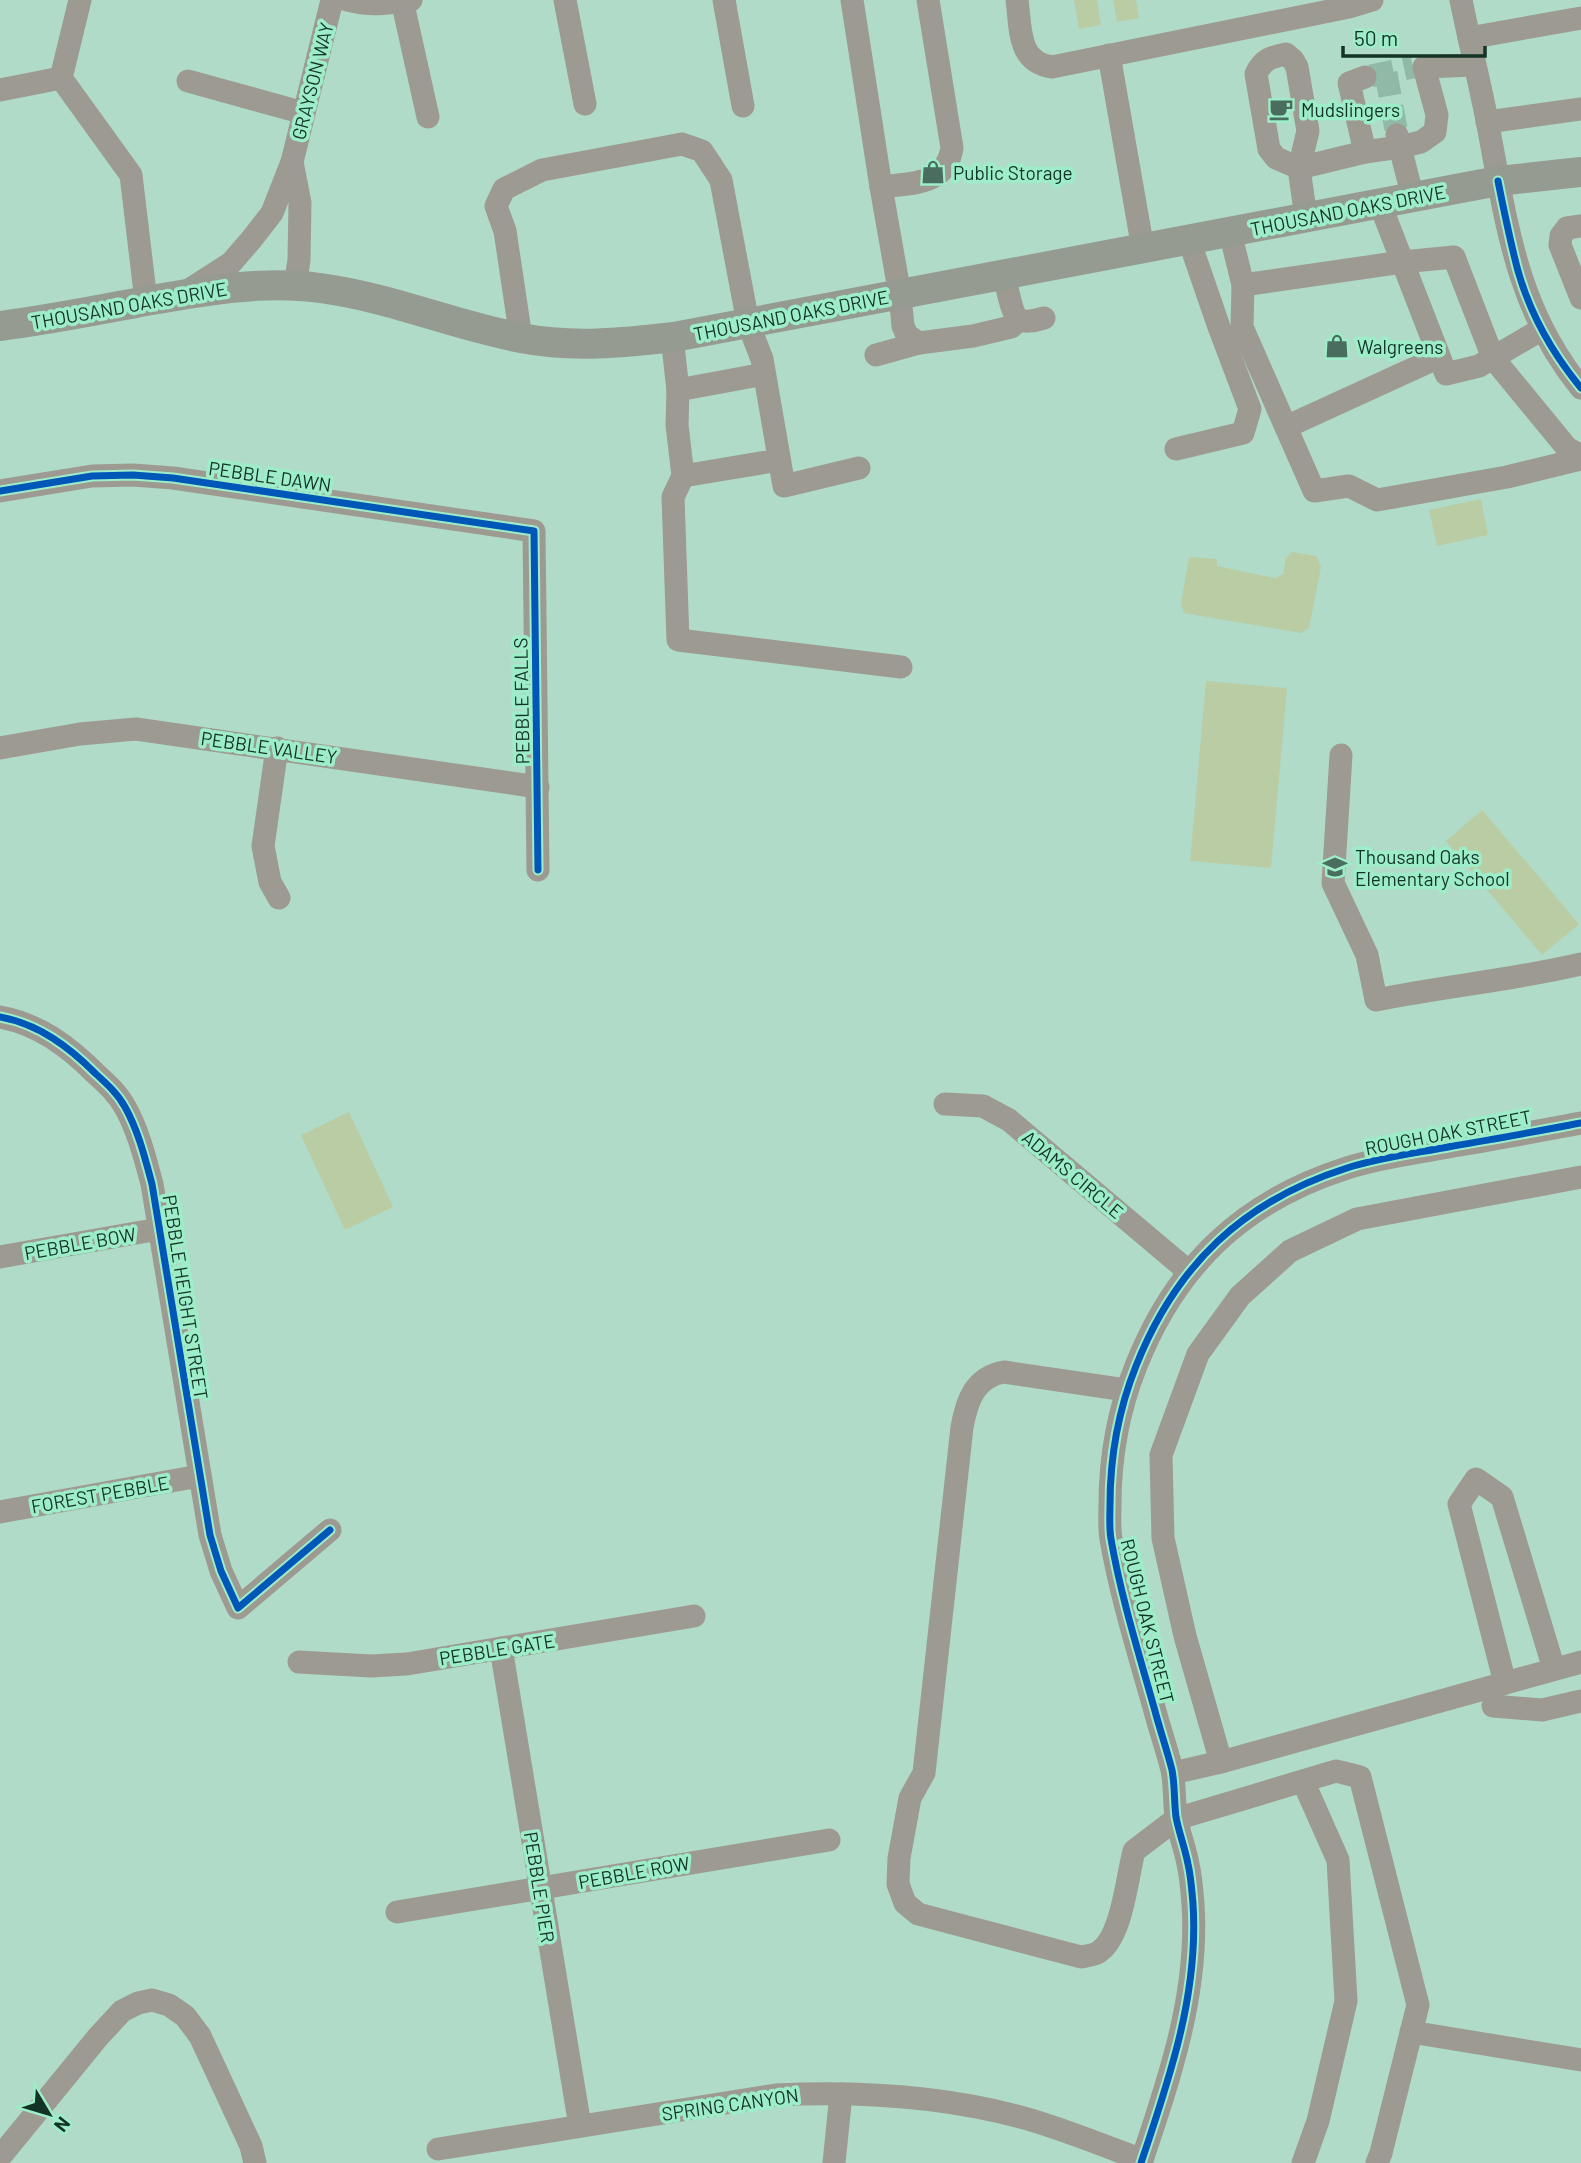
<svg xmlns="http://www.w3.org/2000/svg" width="1581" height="2163" viewBox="0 0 1581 2163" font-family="Barlow,sans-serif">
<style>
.green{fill:#bacca4}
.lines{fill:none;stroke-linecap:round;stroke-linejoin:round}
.minor-tunnel{stroke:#90b9a8;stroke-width:23;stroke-dasharray:23 11;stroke-linecap:butt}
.minor{stroke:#9d9a92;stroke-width:23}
.major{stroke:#969b91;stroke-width:30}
.cycleway-casing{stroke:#9eedc9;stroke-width:11}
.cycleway{stroke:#0057b8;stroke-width:7}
.labels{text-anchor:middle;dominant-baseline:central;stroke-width:7;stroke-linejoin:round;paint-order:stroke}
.street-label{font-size:19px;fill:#123326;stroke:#9eedc9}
.poi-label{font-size:19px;fill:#123326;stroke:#9eedc9;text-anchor:start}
</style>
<rect width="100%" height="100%" fill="#b0dbc8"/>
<g class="green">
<polygon points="1074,0 1097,0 1101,25 1079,29"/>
<polygon points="1113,0 1136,0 1139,18 1117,22"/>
<polygon points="1481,499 1488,535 1437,546 1429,510"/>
<polygon points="1292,552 1316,556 1321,567 1309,628 1301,633 1184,613 1181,604 1189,557 1217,559 1217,566 1275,578 1283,574 1286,558"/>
<polygon points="1206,681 1287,688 1271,868 1190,861"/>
<polygon points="1482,810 1579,924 1542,955 1446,841"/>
<polygon points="349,1112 393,1207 345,1230 301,1135"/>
</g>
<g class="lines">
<g class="minor-tunnel">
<polyline points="1386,73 1397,135"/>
<polyline points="1371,76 1413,67"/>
</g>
<g class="minor">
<polyline points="80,0 61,78 131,175 146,301"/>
<path d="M347,0C369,6 388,4 411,0"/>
<polyline points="402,0 428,117"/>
<polyline points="565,0 585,104"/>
<polyline points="724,0 743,106"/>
<polyline points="852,0 881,187 900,295 903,326 907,335 919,343 973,336 1011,327 1019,320"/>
<path d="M1017,0C1021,28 1017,62 1052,67L1349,7L1372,0"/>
<path d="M1461,0C1469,40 1479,80 1487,120C1506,219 1515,307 1581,388"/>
<polyline points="1469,38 1581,18"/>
<path d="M1286,54L1293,60L1297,67L1308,131L1299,168L1276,158L1269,149L1256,74C1263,59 1271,57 1286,54Z"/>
<polyline points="1109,55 1143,249"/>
<polyline points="188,81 304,113"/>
<polyline points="0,90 61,78"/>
<polyline points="1487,122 1581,109"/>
<polyline points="1365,152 1349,83 1365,77"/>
<polyline points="292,162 300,203 299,260 295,286"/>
<path d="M881,187C911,183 946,186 952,148L928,0"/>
<polyline points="1413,198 1400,147 1421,142 1435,132 1437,115 1424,67 1474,65"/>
<polyline points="1380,204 1446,374 1479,366 1542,329"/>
<polyline points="1306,218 1299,168 1365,152 1400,147 1397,135"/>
<polyline points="1581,226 1567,228 1561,236 1560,245 1581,298"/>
<polyline points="1230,232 1243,285 1242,327 1314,491 1349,486 1377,500 1507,477 1581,459"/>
<path d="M1004,275C1007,285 1011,315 1020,320C1027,323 1037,320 1044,318"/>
<polyline points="1243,285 1402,262 1454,257 1493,358 1567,448 1581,456"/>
<polyline points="186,292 231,263 251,240 272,213 292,162 332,0"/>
<polyline points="672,337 678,390"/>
<polyline points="521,338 505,231 496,206 504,189 542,170 682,144 702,151 721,180 748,323 762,359 784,486 859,468"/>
<polyline points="876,355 919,343"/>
<polyline points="764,374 678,390 677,425 683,476 779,460"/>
<polyline points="1286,427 1439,357"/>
<polyline points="1176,449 1243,433 1250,409 1219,327 1189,240"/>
<polyline points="683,476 673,497 678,640 901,667"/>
<polyline points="0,491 92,476 133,475 173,478 534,531 538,870"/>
<polyline points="0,748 80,734 136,729 538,787"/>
<polyline points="277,748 263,846 270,882 279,898"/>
<path d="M1341,755L1333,883L1367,955L1376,1000C1444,986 1514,980 1581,964"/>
<path d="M0,1017C39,1024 69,1047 96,1074C107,1084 118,1094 125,1107C138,1130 145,1158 152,1184L210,1535L221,1571L238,1608L330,1530"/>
<polyline points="945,1104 983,1106 1009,1120 1188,1271"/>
<polyline points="0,1257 159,1229"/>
<path d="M1126,1390L1004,1372C975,1377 967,1400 962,1427L924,1773L910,1798L899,1858L898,1884L905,1903L918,1914L1081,1957C1086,1956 1093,1955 1097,1953C1122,1940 1127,1877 1134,1851L1176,1819L1336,1771L1360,1777L1418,2005L1381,2153L1377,2163"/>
<polyline points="0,1512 199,1476"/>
<polyline points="501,1648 580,2126"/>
<polyline points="299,1662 371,1666 407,1664 694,1616"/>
<polyline points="1505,1683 1459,1504 1476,1479 1502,1497 1554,1669"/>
<polyline points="1493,1706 1542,1710 1581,1701"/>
<polyline points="1221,1762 1185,1636 1163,1538 1161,1455 1198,1354 1240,1296 1290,1251 1357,1219 1581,1177"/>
<polyline points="1173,1773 1221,1762 1581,1662"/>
<polyline points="1303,1781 1338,1860 1346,2001 1318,2121 1303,2163"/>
<polyline points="397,1912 829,1840"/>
<polyline points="1411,2032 1581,2060"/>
<path d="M438,2149L776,2095C862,2091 948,2096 1031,2120C1068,2131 1105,2146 1142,2160"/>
<polyline points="0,2157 98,2037 122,2011 138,2003 152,2000 169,2005 185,2016 200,2036 251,2146 255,2163"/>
<polyline points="834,2163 841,2094"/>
<path d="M1141,2163C1169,2080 1199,1993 1193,1904C1192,1891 1191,1877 1188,1864C1185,1848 1179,1833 1176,1817C1174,1802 1175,1785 1172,1770C1167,1750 1160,1730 1155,1711C1139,1654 1121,1597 1111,1539C1109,1528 1110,1516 1110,1505C1110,1456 1118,1411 1136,1366C1176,1265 1243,1201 1347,1168C1381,1157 1418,1153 1453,1146C1496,1139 1538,1131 1581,1123"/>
</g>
<path class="major" d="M0,326C49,320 98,310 146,301C203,291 262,280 320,288C389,297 453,325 521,338C572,348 623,343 674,337L1498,181L1581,172"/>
<g class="cycleway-casing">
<g id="cycleway">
<path d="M1498,181C1504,211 1510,241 1518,271C1530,313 1553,354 1581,388"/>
<polyline points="0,491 92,476 133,475 173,478 534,531 538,870"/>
<path d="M0,1017C39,1024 69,1047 96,1074C107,1084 118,1094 125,1107C138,1130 145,1158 152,1184L210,1535L221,1571L238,1608L330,1530"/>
<path d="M1141,2163C1169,2080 1199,1993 1193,1904C1192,1891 1191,1877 1188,1864C1185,1848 1179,1833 1176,1817C1174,1802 1175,1785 1172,1770C1167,1750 1160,1730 1155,1711C1139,1654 1121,1597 1111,1539C1109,1528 1110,1516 1110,1505C1110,1456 1118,1411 1136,1366C1176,1265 1243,1201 1347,1168C1381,1157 1418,1153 1453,1146C1496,1139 1538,1131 1581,1123"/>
</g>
</g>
<use href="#cycleway" class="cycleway"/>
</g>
<defs>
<g id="cafe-bare" transform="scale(1.89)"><path d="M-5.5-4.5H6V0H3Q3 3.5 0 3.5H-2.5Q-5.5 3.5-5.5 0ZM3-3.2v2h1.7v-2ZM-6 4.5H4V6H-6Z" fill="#496e5f" stroke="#9eedc9" stroke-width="2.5" paint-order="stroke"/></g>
<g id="shop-bare" transform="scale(1.89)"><path d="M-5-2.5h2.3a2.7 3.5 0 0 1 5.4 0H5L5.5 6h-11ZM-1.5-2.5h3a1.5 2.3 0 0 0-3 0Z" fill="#496e5f" stroke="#9eedc9" stroke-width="2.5" paint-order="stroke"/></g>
<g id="school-bare" transform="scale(1.89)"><path d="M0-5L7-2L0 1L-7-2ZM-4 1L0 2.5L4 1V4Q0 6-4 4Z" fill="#496e5f" stroke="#9eedc9" stroke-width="2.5" paint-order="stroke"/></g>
</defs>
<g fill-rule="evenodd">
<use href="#cafe-bare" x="1281" y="109"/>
<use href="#shop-bare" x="933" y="172"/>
<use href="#shop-bare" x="1337" y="346"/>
<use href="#school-bare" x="1335" y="867"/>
</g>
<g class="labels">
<g class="street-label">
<text transform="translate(312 81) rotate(-76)">GRAYSON WAY</text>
<text transform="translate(1348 210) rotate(-11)">THOUSAND OAKS DRIVE</text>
<text transform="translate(129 305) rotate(-10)">THOUSAND OAKS DRIVE</text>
<text transform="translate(791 315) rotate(-11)">THOUSAND OAKS DRIVE</text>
<text transform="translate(270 476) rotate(8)">PEBBLE DAWN</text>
<text transform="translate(521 701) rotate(-91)">PEBBLE FALLS</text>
<text transform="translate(269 747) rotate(8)">PEBBLE VALLEY</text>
<text transform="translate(1448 1132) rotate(-11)">ROUGH OAK STREET</text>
<text transform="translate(1073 1174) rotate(40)">ADAMS CIRCLE</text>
<text transform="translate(80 1243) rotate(-10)">PEBBLE BOW</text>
<text transform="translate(186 1297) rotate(81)">PEBBLE HEIGHT STREET</text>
<text transform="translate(100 1494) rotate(-10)">FOREST PEBBLE</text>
<text transform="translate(1148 1621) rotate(76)">ROUGH OAK STREET</text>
<text transform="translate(497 1649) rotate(-9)">PEBBLE GATE</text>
<text transform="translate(634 1872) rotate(-10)">PEBBLE ROW</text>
<text transform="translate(540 1887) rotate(81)">PEBBLE PIER</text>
<text transform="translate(730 2104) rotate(-8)">SPRING CANYON</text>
</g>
<g class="poi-label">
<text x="1301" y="109">Mudslingers</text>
<text x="953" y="172">Public Storage</text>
<text x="1357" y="346">Walgreens</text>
<text x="1355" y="856">Thousand Oaks<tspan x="1355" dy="22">Elementary School</tspan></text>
</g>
</g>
<g transform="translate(49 2114) rotate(128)" stroke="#9eedc9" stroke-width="5" paint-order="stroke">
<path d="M0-5L12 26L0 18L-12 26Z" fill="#123326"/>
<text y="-10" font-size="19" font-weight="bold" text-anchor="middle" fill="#123326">N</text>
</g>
<path d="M1343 46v10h142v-10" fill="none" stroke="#123326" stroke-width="3.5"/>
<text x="1354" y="46" font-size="21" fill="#123326" stroke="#9eedc9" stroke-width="5" paint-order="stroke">50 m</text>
</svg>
